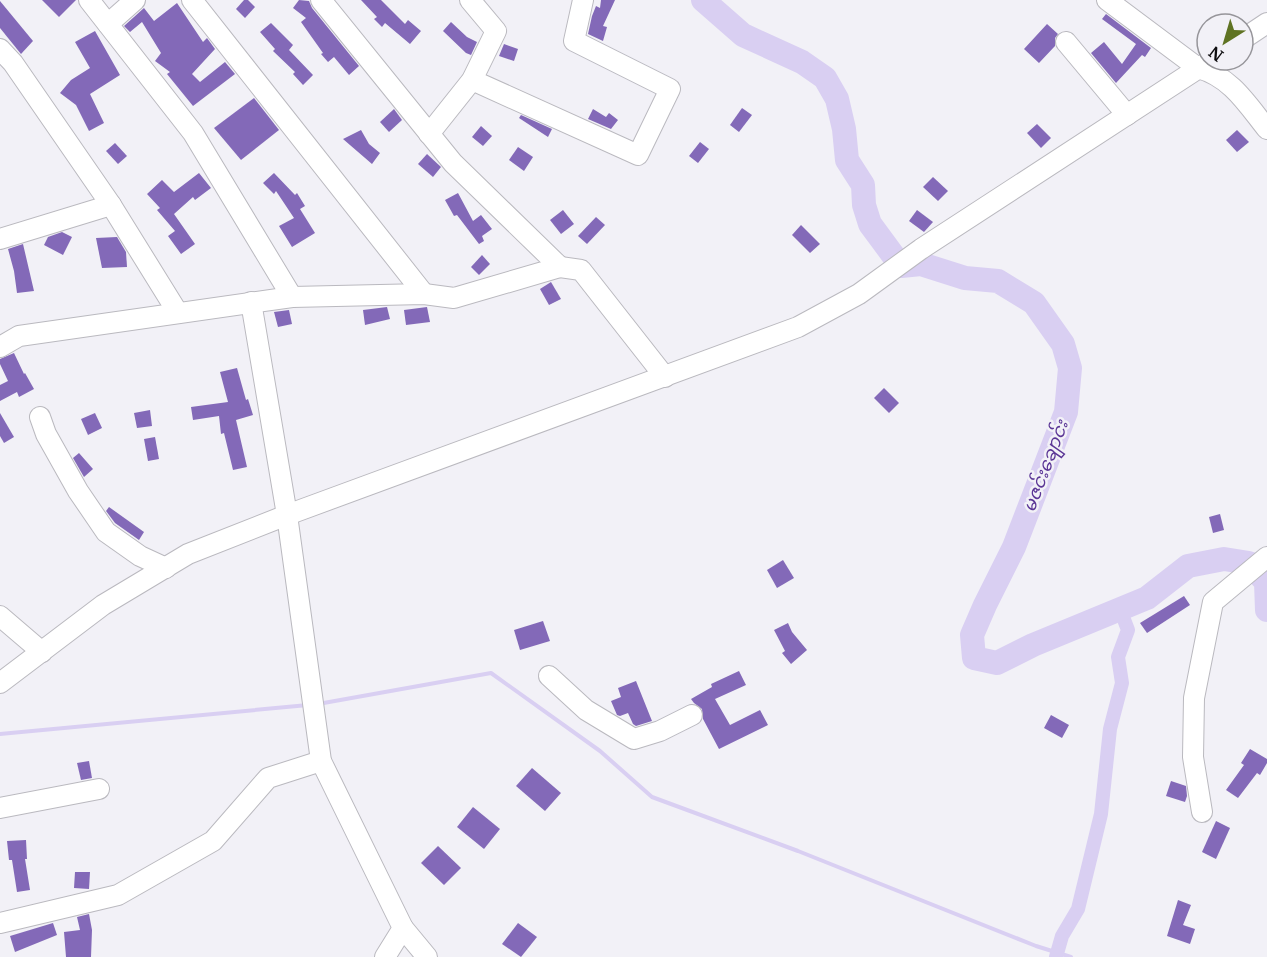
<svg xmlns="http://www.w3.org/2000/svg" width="1267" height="957" viewBox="0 0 1267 957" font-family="Merriweather,'Noto Sans Myanmar',serif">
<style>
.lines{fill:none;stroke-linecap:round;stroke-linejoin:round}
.stream{stroke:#d9cff2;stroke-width:4}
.canal{stroke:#d9cff2;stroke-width:14}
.river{stroke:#d9cff2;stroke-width:24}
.building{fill:#8369b8}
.minor-casing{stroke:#bab9bf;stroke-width:22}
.minor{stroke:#fff;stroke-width:20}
.labels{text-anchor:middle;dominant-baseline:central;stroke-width:5;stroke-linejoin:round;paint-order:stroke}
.water-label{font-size:18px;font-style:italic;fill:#5b3696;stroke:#f2f1f7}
</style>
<rect width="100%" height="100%" fill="#f2f1f7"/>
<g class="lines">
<g class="stream">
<polyline points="318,704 491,673 600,751 652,797 798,851 1036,946 1071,957"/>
<polyline points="0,734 308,705"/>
</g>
<polyline class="canal" points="1056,957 1062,936 1078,909 1101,814 1110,729 1122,683 1118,657 1128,630 1120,609"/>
<polyline class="river" points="703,0 743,35 802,62 825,78 837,99 844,129 847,160 863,185 864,205 870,224 901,266 921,264 965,278 998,281 1034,303 1063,344 1070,368 1066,412 1014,547 985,605 972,635 974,658 997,663 1033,645 1147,598 1188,566 1224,559 1249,563 1266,582 1267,610"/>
</g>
<g class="building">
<polygon points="42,0 76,0 59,17"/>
<polygon points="244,0 248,0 255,7 245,18 236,9"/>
<polygon points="299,0 309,1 312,8 359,66 349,75 334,57 328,62 321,54 323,53 301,22 306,18 293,8"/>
<polygon points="361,0 381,0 405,24 408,20 421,31 410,44 385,23 382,27 374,19 377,17"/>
<polygon points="601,0 615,0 603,26 607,27 603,41 588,34 592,16 596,6 600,8"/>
<polygon points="0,1 33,41 21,54 0,28"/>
<polygon points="177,3 203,42 207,38 215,49 192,74 200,82 225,62 235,74 193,106 167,74 170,72 155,61 161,53 142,22 130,32 124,26 144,8 154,21"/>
<polygon points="1106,14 1151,48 1145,57 1142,55 1116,83 1091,53 1104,42 1122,64 1136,44 1102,19"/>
<polygon points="451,22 467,37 477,42 471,55 466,53 443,31"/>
<polygon points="271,23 293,45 289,50 313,75 303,85 293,74 295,72 273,51 275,49 260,32"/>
<polygon points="1047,24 1058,34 1055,38 1055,46 1039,63 1024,49"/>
<polygon points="95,31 120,75 90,94 104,123 89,131 76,105 60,93 71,80 90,68 75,42"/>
<polygon points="504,44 518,49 514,61 499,56"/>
<polygon points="254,98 279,130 241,160 214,128"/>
<polygon points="742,108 752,115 739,132 730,125"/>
<polygon points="394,109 402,120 389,132 380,122"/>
<polygon points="593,109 606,117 609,113 618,120 611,129 588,119"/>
<polygon points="521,115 552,129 548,137 519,118"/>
<polygon points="1037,124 1051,138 1041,148 1027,133"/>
<polygon points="481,126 492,136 483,146 472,137"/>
<polygon points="361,130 369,144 380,153 372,164 343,139"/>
<polygon points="1237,130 1249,142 1237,152 1226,140"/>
<polygon points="700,142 709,149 698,163 689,156"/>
<polygon points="115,143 127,156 118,164 106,151"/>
<polygon points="518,147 533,157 524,171 509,160"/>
<polygon points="427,154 441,167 433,177 418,164"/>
<polygon points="199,173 211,188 195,200 193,197 174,214 195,244 181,254 168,236 175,231 157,210 160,208 147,194 162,180 174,192"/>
<polygon points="274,173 295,195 297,193 305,206 300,209 315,233 292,247 279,226 294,218 276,191 274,194 263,183"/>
<polygon points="933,177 948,191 938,201 923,187"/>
<polygon points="458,193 473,221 481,215 492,229 482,236 484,241 479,244 457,215 454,216 445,200"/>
<polygon points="563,210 574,224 561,234 550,220"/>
<polygon points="917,210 933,222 924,232 909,221"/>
<polygon points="596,217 605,225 587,244 578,236"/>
<polygon points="801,225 820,244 810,253 792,235"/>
<polygon points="62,232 72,237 63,255 44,245 48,237"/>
<polygon points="117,237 126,252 127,267 102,268 96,238"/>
<polygon points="23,244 34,291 17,293 14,271 8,249"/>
<polygon points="482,255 490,264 479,275 471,267"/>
<polygon points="551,282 561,299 549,305 540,289"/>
<polygon points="387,307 390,319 365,325 363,310"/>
<polygon points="427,307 430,322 406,325 404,310"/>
<polygon points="289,310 292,324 278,327 274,312"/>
<polygon points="14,353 24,374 25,373 34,389 19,397 17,392 0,401 0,385 8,381 0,364 0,359"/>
<polygon points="237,368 246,400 248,399 253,415 236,420 247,467 233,470 224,433 221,434 219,416 193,420 191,407 228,402 220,372"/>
<polygon points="884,388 899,403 889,413 874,398"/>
<polygon points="150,410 152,426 137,428 134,413"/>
<polygon points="0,413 14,437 4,443 0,436"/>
<polygon points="95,413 102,428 88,435 81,419"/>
<polygon points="155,437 159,459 148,461 144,439"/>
<polygon points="79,453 93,469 84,477 73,458"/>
<polygon points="109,507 144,532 139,540 115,523 106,511"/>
<polygon points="1220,514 1224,530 1213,533 1209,517"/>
<polygon points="783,560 794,578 777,588 767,570"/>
<polygon points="1184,596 1190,605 1147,633 1140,623"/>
<polygon points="543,621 550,641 520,650 514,630"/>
<polygon points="788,623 792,632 807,650 791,664 782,653 785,651 774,630"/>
<polygon points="739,671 746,685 715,699 730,725 760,710 768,725 719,749 703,719 702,709 694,703 691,699 712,687 711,684"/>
<polygon points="636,681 652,721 636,726 633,724 628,713 620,716 617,715 611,701 621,697 618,688"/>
<polygon points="1051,715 1069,725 1062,738 1044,728"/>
<polygon points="1250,749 1267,759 1267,763 1260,775 1257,773 1238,798 1226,790 1244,765 1241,763"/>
<polygon points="89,761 92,778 81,780 77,763"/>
<polygon points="532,768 561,793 545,811 516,786"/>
<polygon points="1171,781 1186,786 1187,796 1185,802 1166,796"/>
<polygon points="473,807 500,829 484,849 457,827"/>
<polygon points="1216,821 1230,828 1216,859 1202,852"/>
<polygon points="26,840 27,859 25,859 30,890 17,892 12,860 9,860 7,841"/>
<polygon points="438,846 461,868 444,885 421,863"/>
<polygon points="75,872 90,872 89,889 74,888"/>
<polygon points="1178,900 1191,905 1183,925 1195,929 1190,944 1167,936"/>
<polygon points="89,914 92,930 91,957 66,957 64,932 80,930 77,917"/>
<polygon points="53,923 57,935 15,952 10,936"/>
<polygon points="518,923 537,937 521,957 502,944"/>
</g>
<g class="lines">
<g class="minor-casing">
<g id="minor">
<polyline points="89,0 193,133 292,297"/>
<polyline points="192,0 424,294"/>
<path d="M1107,0L1198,68C1231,77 1247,104 1267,129"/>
<polyline points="108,24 135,0"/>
<polyline points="1243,39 1267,23"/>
<polyline points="1066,42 1127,115"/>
<polyline points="0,49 13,63 111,205 178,313"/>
<polyline points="472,80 638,155 670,89 574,41 583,0"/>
<polyline points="429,134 472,80 496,31 470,0"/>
<polyline points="0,239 111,205"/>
<polyline points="560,267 581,270 665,377"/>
<polyline points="251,302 287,515 321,761 403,928 385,957"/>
<polyline points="0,347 19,336 292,297 424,294 454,298 560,267 453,163 321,0"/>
<polyline points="40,417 46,434 78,491 106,532 140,556 166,568"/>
<polyline points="0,616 42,652"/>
<polyline points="549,676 586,710 634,739 660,731 692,715"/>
<polyline points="0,683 103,605 188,554 287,515 798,327 859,294 921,249 1211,60"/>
<polyline points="0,808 99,789"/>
<polyline points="1202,812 1193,757 1194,698 1213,602 1267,557"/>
<polyline points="0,923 118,895 213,841 268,778 321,761"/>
<polyline points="403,928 427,957"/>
</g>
</g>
<use href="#minor" class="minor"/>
</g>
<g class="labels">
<g class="water-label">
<text transform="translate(1045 466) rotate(-69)">မဇင်းချောင်း</text>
</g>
</g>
<g transform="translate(1225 42) rotate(217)"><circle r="28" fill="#f2f1f7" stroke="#96959a" stroke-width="1.5"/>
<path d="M0-4.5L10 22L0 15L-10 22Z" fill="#5f7323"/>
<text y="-9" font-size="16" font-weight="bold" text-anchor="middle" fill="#0d0c0e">N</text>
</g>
</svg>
